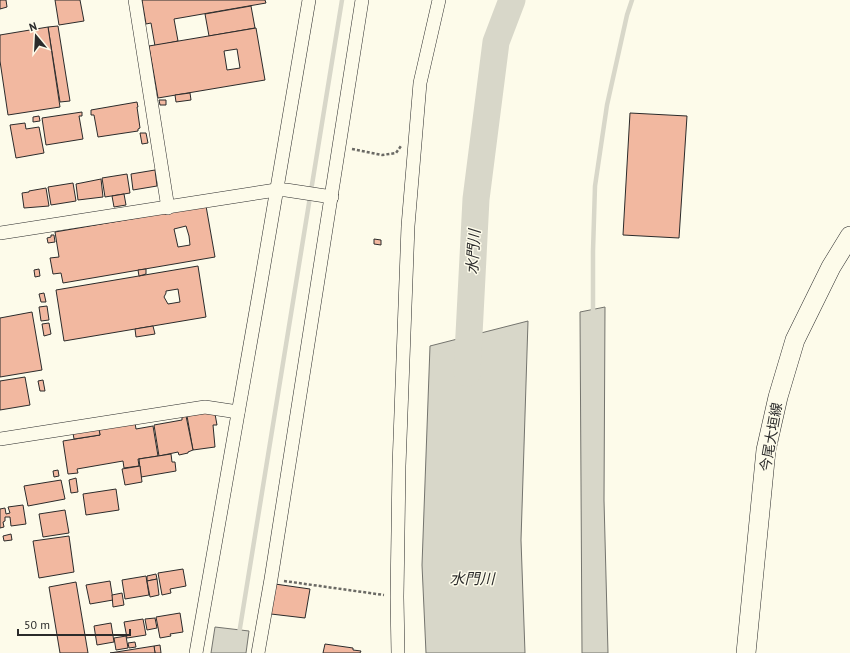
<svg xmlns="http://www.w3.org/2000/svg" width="850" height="653" viewBox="0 0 850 653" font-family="'PT Sans','Noto Sans JP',sans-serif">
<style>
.water{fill:#d8d7c9;stroke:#74746e}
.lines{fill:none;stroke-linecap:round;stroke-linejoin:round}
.stream{stroke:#d8d7c9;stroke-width:4.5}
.river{stroke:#d8d7c9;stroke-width:27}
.building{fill:#f2b8a0;stroke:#2b2b2b;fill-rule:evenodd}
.street-casing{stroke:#2b2b2b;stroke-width:14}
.secondary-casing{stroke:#2b2b2b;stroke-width:20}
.path{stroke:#6a6964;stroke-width:2.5;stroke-dasharray:3 2;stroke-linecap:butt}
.street{stroke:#fdfbea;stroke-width:13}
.secondary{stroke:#fdfbea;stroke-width:19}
.labels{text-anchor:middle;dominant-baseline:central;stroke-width:3;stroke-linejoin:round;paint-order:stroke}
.street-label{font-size:14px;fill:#2b2b2b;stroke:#fdfbea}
.water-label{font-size:15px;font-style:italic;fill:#2b2b2b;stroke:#fdfbea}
</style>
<rect width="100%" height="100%" fill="#fdfbea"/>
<g class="water">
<polygon points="605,307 604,500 608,653 582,653 580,312"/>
<polygon points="528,321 521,540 525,653 426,653 422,565 430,346"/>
<polygon points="215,627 249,631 246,653 211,653"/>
</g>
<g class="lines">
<g class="stream">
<polyline points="593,314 593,251 595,186 607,105 627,15 632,0"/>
<polyline points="239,634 342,0"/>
</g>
<polyline class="river" points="467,373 476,199 496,42 512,0"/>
</g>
<g class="building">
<polygon points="0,0 6,0 7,7 0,9"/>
<polygon points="55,0 80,0 84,21 59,25"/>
<polygon points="142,0 265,0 266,3 174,19 178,41 155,46 151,23 146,24"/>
<polygon points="251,6 255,28 209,36 205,14"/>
<polygon points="58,26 70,101 60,102 48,27"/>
<polygon points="48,27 60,107 8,115 0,61 0,35"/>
<path d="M256,28L265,80L158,98L149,46ZM237,49L240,68L227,70L224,51Z"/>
<polygon points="190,93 191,100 176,102 175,95"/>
<polygon points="159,100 166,100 166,105 160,105"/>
<polygon points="137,102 138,107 137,107 140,128 138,129 138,131 98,137 94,115 91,115 91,110"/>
<polygon points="82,112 82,116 79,116 83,139 46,145 42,118"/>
<polygon points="630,113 687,116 679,238 623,235"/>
<polygon points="39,116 40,121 33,122 33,117"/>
<polygon points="25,123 26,129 39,127 44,153 16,158 10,125"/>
<polygon points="140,133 146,133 148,143 142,144"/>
<polygon points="155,170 157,186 133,190 131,174"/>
<polygon points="127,174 130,193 105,197 102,178"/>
<polygon points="101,179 103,197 78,200 76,184"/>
<polygon points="73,183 76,201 51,205 48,187"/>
<polygon points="46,188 49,206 24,208 22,193 29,192 29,191"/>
<polygon points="124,194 126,205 114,207 112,196"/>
<path d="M206,206L215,257L63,283L61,273L53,274L50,258L59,257L55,232ZM186,226L189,236L190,245L178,247L174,229Z"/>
<polygon points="51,235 54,235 55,242 48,243 47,238 51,237"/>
<polygon points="374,239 381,240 381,245 374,244"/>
<path d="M198,266L206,317L64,341L56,290ZM178,289L180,302L168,304L164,297L166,293V291Z"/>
<polygon points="39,269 40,276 35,277 34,270"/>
<polygon points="146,269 146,274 139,276 138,270"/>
<polygon points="44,293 46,302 41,302 39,294"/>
<polygon points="47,306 49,320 41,321 39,307"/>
<polygon points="32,312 42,370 0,377 0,318"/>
<polygon points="49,323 51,334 44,336 42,324"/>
<polygon points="153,326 155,334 136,337 135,329"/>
<polygon points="25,377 30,405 0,410 0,381"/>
<polygon points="43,380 45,391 40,391 38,381"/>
<polygon points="211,412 215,414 217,425 213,425 215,447 193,450 187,416"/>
<polygon points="186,416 193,450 188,452 188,453 179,455 178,452 159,456 154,425 182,420 182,417"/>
<polygon points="135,423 136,429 153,426 158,456 138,459 139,466 124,468 123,461 77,469 78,473 68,474 63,441 100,435 99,429"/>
<polygon points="99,429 100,435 74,439 73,433"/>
<polygon points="171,454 172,462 175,462 176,471 141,477 139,459"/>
<polygon points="140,466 142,482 125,485 122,469"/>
<polygon points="58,470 59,476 54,477 53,471"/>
<polygon points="76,478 78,492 71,493 69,480"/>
<polygon points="61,480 65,499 28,506 24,486"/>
<polygon points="116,489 119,510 86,515 83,494"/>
<polygon points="23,505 26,524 11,526 10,517 5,517 5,521 3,522 4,527 0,528 0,509 5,508 6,514 10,513 8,507"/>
<polygon points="65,510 69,533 43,537 39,514"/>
<polygon points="11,534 12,540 4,541 3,536"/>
<polygon points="69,536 74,572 39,578 33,541"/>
<polygon points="183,569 186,586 170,589 171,593 162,595 158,573"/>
<polygon points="156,574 157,579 147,581 147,576"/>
<polygon points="146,576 149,595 125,599 122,580"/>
<polygon points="157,579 159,595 150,597 147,581"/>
<polygon points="110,581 113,600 90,604 86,585"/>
<polygon points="76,582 88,653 60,653 49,587"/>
<polygon points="275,584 310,589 305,618 271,614"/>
<polygon points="122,593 124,605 113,607 112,595"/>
<polygon points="180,613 183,632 170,634 171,636 160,638 156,617"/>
<polygon points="155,618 157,628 147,630 145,619"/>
<polygon points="143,619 146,635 127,638 124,622"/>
<polygon points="111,623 114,642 97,645 94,626"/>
<polygon points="126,636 128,648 116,650 114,638"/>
<polygon points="135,642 136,647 129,648 128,643"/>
<polygon points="325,644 353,648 353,650 361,651 360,653 323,653"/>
<polygon points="160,645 161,653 155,653 154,646"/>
<polygon points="154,646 155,653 110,653"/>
</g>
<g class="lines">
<g class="street-casing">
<g id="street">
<polyline points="135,0 168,208"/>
<polyline points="0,233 276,190 286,190 332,197"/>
<polyline points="0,439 205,407 238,412"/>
<polyline points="196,653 260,288 309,0"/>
<polyline points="258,653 271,579 362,0"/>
<polyline points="398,653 397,597 399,466 408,226 420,83 439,0"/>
</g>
</g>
<g class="secondary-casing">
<polyline id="secondary" points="746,653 766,450 778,397 795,340 831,267 850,236"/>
</g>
<g class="path">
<polyline points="352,149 382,155 396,153 401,146"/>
<polyline points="284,581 384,595"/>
</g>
<use href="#street" class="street"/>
<use href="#secondary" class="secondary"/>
</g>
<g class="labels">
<g class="street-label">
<text transform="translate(771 437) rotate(-80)">今尾大垣線</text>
</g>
<g class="water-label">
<text transform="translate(473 252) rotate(-87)">水門川</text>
<text x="472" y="578">水門川</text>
</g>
</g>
<g transform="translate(36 36) rotate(342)" stroke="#fdfbea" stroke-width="3" paint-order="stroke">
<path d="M0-3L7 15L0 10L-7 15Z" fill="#2b2b2b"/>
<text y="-6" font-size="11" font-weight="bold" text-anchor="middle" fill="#2b2b2b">N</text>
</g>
<path d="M18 629v6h112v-6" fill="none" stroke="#2b2b2b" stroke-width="2"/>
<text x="24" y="629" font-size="12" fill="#2b2b2b" stroke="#fdfbea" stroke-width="3" paint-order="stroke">50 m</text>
</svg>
